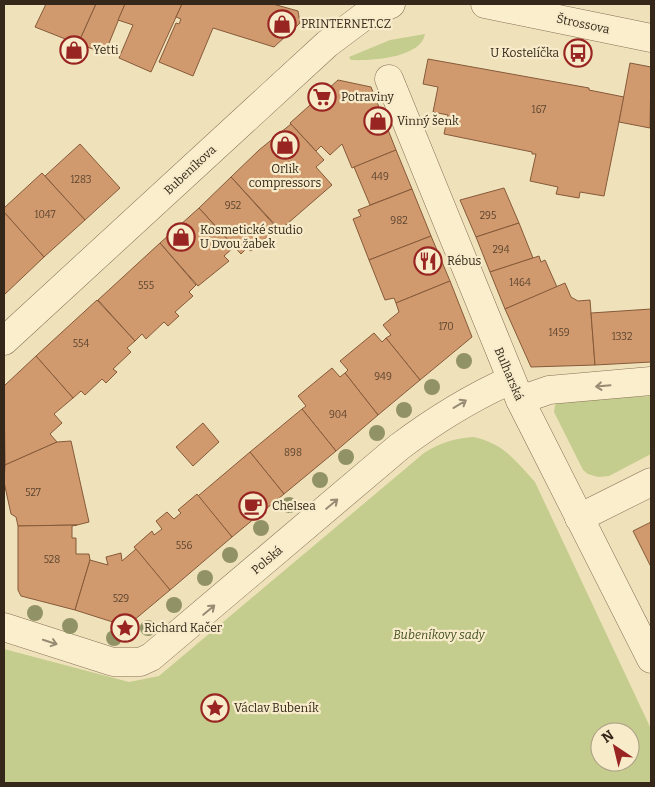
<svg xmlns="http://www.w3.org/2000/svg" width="655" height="787" viewBox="0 0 655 787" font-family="Bitter,serif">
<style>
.green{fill:#c4cd8e;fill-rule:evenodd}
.building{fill:#d09a6e;stroke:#865a39}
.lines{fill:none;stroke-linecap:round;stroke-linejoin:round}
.minor-casing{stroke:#867054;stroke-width:29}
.minor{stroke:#faeecd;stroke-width:28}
.tree{fill:#919265}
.oneway{stroke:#988b74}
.labels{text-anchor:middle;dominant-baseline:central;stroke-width:4.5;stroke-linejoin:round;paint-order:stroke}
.number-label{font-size:10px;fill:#5c442f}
.poi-label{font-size:12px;fill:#35281a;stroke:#f7ebca;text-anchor:start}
.street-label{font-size:12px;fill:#35281a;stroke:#f7ebca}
.park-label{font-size:12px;font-style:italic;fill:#44521f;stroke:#f7ebca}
</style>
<rect width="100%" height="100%" fill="#efe1ba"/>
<g class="green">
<path d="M425,34C421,58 370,61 351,60L349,57L390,40Z"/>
<polygon points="651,396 651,454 609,476 598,477 588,474 583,470 554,412 555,405 558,401"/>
<path d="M473,437C503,443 515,460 535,482L651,729V783H4V649L129,682L159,676L424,453C441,442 453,439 473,437ZM600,732H630V762H600Z"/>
</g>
<g class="building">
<polygon points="46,4 96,4 78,44 35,27"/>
<polygon points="96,4 125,4 105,53 78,44"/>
<polygon points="125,4 182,4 151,72 119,58 133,25 118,20"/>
<polygon points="182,4 273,4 298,11 300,23 274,47 213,28 193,76 159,62 176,23 179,24 181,19 176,17"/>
<polygon points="428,59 589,88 589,90 624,97 604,196 580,192 579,198 556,194 558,187 530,181 536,154 532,154 532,152 444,134 448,115 433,112 438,87 423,84"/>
<polygon points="630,63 651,67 650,128 619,122"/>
<polygon points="338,80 371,87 396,150 352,168 342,144 330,155 321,146 316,151 290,123"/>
<polygon points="291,124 324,160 316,167 332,185 280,230 231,177 259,150"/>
<polygon points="80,144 120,188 85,220 45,176"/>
<polygon points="396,150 412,189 370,205 354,167"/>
<polygon points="42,173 85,220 44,257 4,212 4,208"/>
<polygon points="231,177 277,228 251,251 247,248 241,254 199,208"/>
<polygon points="504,188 519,223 476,237 460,200"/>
<polygon points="412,189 431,236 369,260 353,219 361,216 358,210"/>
<polygon points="199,208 234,247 224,256 229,261 198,286 160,243"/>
<polygon points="4,212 44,257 4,295"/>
<polygon points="519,223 533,258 490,272 476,237"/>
<polygon points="431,236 450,281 396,303 394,298 385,300 369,260"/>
<polygon points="160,243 196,285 189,292 193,296 175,312 179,316 168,326 164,322 146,339 142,334 135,341 98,300"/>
<polygon points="539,256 541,262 545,260 557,287 505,309 490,272"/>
<polygon points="450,281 472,337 420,380 386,338 391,335 383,325 399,312 396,303"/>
<polygon points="565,283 571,297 578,301 590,300 595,365 531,367 505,309"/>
<polygon points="97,300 135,341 127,348 131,352 113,369 117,372 106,383 102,379 85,395 81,391 73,398 36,356"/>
<polygon points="651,309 651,362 595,365 591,313"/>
<polygon points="374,333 382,342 386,338 420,380 378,415 345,373 348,370 340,361"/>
<polygon points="36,356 73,398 54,414 62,423 50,434 57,442 5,465 4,386"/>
<polygon points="332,368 340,377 345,373 378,415 336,451 302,409 306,406 298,396"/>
<polygon points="302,409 336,451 284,494 250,452"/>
<polygon points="203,423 219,442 193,466 176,447"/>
<polygon points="71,441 89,522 77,525 18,526 16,517 11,514 4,482 5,465 57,442"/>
<polygon points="250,452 284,494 232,537 198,496"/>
<polygon points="197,494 232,537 170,590 134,547 152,531 154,535 162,529 156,521 167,512 174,519 181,513 178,510"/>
<polygon points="651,522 651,567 633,531"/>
<polygon points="77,525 72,526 72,538 76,538 76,554 89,554 90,560 75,610 21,596 18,590 18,526"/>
<polygon points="136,549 170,590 133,621 119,624 75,610 90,560 108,565 106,557 121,553 122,561"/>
</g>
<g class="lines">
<g class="minor-casing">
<g id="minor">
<polyline points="485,4 651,38"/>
<polyline points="389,79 520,400 651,659"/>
<polyline points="4,341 327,44 363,17 391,4"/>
<polyline points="520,400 549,390 651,381"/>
<polyline points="579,518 651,482"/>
<path d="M4,627L113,662H140L151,657L399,447C435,420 470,398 511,380"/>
</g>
</g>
<use href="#minor" class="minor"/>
</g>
<g class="tree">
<circle cx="464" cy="361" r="8"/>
<circle cx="432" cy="387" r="8"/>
<circle cx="404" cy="410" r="8"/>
<circle cx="377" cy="433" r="8"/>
<circle cx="346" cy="457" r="8"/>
<circle cx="320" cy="480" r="8"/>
<circle cx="289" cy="505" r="8"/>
<circle cx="261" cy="528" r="8"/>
<circle cx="230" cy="555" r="8"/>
<circle cx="205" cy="578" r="8"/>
<circle cx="174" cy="605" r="8"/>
<circle cx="35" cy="613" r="8"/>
<circle cx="70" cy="626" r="8"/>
<circle cx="148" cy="628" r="8"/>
<circle cx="114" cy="638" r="8"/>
</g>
<defs><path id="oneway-shaft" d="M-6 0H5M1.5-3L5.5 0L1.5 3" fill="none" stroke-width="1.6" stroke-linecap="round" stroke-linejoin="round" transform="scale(1.25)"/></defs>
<g class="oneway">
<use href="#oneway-shaft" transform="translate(603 386) rotate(175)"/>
<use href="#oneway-shaft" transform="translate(460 404) rotate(-31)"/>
<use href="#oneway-shaft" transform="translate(332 504) rotate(-40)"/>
<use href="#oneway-shaft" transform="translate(209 610) rotate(-40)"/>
<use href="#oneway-shaft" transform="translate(50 642) rotate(18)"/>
</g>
<defs>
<g id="shop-ring" transform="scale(1.4375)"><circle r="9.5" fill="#f7ebca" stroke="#982521" stroke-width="1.5"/><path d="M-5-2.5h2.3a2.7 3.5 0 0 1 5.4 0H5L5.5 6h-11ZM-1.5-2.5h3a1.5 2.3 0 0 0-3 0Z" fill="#982521"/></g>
<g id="bus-ring" transform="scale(1.4375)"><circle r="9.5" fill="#f7ebca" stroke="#982521" stroke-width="1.5"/><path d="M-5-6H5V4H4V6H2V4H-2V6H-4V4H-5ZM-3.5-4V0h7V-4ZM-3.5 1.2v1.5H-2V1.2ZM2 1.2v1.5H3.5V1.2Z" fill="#982521"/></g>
<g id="supermarket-ring" transform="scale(1.4375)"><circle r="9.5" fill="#f7ebca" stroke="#982521" stroke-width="1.5"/><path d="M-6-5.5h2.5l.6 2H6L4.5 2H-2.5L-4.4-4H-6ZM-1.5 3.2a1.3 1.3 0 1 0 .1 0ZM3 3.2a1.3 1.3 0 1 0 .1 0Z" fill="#982521"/></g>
<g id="restaurant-ring" transform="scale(1.4375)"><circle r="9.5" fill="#f7ebca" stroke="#982521" stroke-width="1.5"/><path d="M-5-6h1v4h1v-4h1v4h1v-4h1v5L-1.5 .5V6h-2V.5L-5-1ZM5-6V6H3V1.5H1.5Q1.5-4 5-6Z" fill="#982521"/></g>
<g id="cafe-ring" transform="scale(1.4375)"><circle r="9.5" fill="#f7ebca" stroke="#982521" stroke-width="1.5"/><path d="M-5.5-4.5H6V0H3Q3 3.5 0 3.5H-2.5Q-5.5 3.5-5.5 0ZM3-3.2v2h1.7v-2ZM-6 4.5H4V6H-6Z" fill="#982521"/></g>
<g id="sight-ring" transform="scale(1.4375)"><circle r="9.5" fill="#f7ebca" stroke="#982521" stroke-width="1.5"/><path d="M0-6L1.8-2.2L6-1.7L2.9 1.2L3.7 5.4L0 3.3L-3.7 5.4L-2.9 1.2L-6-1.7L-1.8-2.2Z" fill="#982521"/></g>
</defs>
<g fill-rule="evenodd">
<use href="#shop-ring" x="282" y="24"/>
<use href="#shop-ring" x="74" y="50"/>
<use href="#bus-ring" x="578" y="53"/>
<use href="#supermarket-ring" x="322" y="97"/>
<use href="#shop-ring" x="378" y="121"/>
<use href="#shop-ring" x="285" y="145"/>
<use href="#shop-ring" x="181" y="237"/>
<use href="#restaurant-ring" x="428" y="261"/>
<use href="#cafe-ring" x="253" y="506"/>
<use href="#sight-ring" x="125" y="628"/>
<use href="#sight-ring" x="215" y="708"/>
</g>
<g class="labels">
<g class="number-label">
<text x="539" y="110">167</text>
<text x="380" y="177">449</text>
<text x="81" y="180">1283</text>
<text x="233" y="206">952</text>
<text x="45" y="215">1047</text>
<text x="488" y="216">295</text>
<text x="399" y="221">982</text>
<text x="501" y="250">294</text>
<text x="520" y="283">1464</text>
<text x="146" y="286">555</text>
<text x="446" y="327">170</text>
<text x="559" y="333">1459</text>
<text x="622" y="337">1332</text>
<text x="81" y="344">554</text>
<text x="383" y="377">949</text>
<text x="338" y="415">904</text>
<text x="293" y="453">898</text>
<text x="33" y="493">527</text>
<text x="184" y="546">556</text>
<text x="52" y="560">528</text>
<text x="121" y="599">529</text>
</g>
<g class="poi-label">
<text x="301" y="24">PRINTERNET.CZ</text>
<text x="93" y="50">Yetti</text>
<text x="559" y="53" text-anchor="end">U Kostelíčka</text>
<text x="341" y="97">Potraviny</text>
<text x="397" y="121">Vinný šenk</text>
<text x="285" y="169" text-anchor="middle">Orlik<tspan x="285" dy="14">compressors</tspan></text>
<text x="200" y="230">Kosmetické studio<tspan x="200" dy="14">U Dvou žabek</tspan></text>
<text x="447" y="261">Rébus</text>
<text x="272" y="506">Chelsea</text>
<text x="144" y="628">Richard Kačer</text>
<text x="234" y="708">Václav Bubeník</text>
</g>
<g class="street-label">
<text transform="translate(583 24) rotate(12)">Štrossova</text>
<text transform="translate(190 170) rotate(-43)">Bubeníkova</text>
<text transform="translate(509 374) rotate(67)">Bulharská</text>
<text transform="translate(267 560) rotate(-40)">Polská</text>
</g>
<g class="park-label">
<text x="439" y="635">Bubeníkovy sady</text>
</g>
</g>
<rect width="655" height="787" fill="none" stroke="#35281a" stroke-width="10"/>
<g transform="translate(615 747) rotate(325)"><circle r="24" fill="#f7ebca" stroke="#a99d84"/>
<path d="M0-4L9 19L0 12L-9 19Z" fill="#982521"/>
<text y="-8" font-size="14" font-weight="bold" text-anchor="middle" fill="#35281a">N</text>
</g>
</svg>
